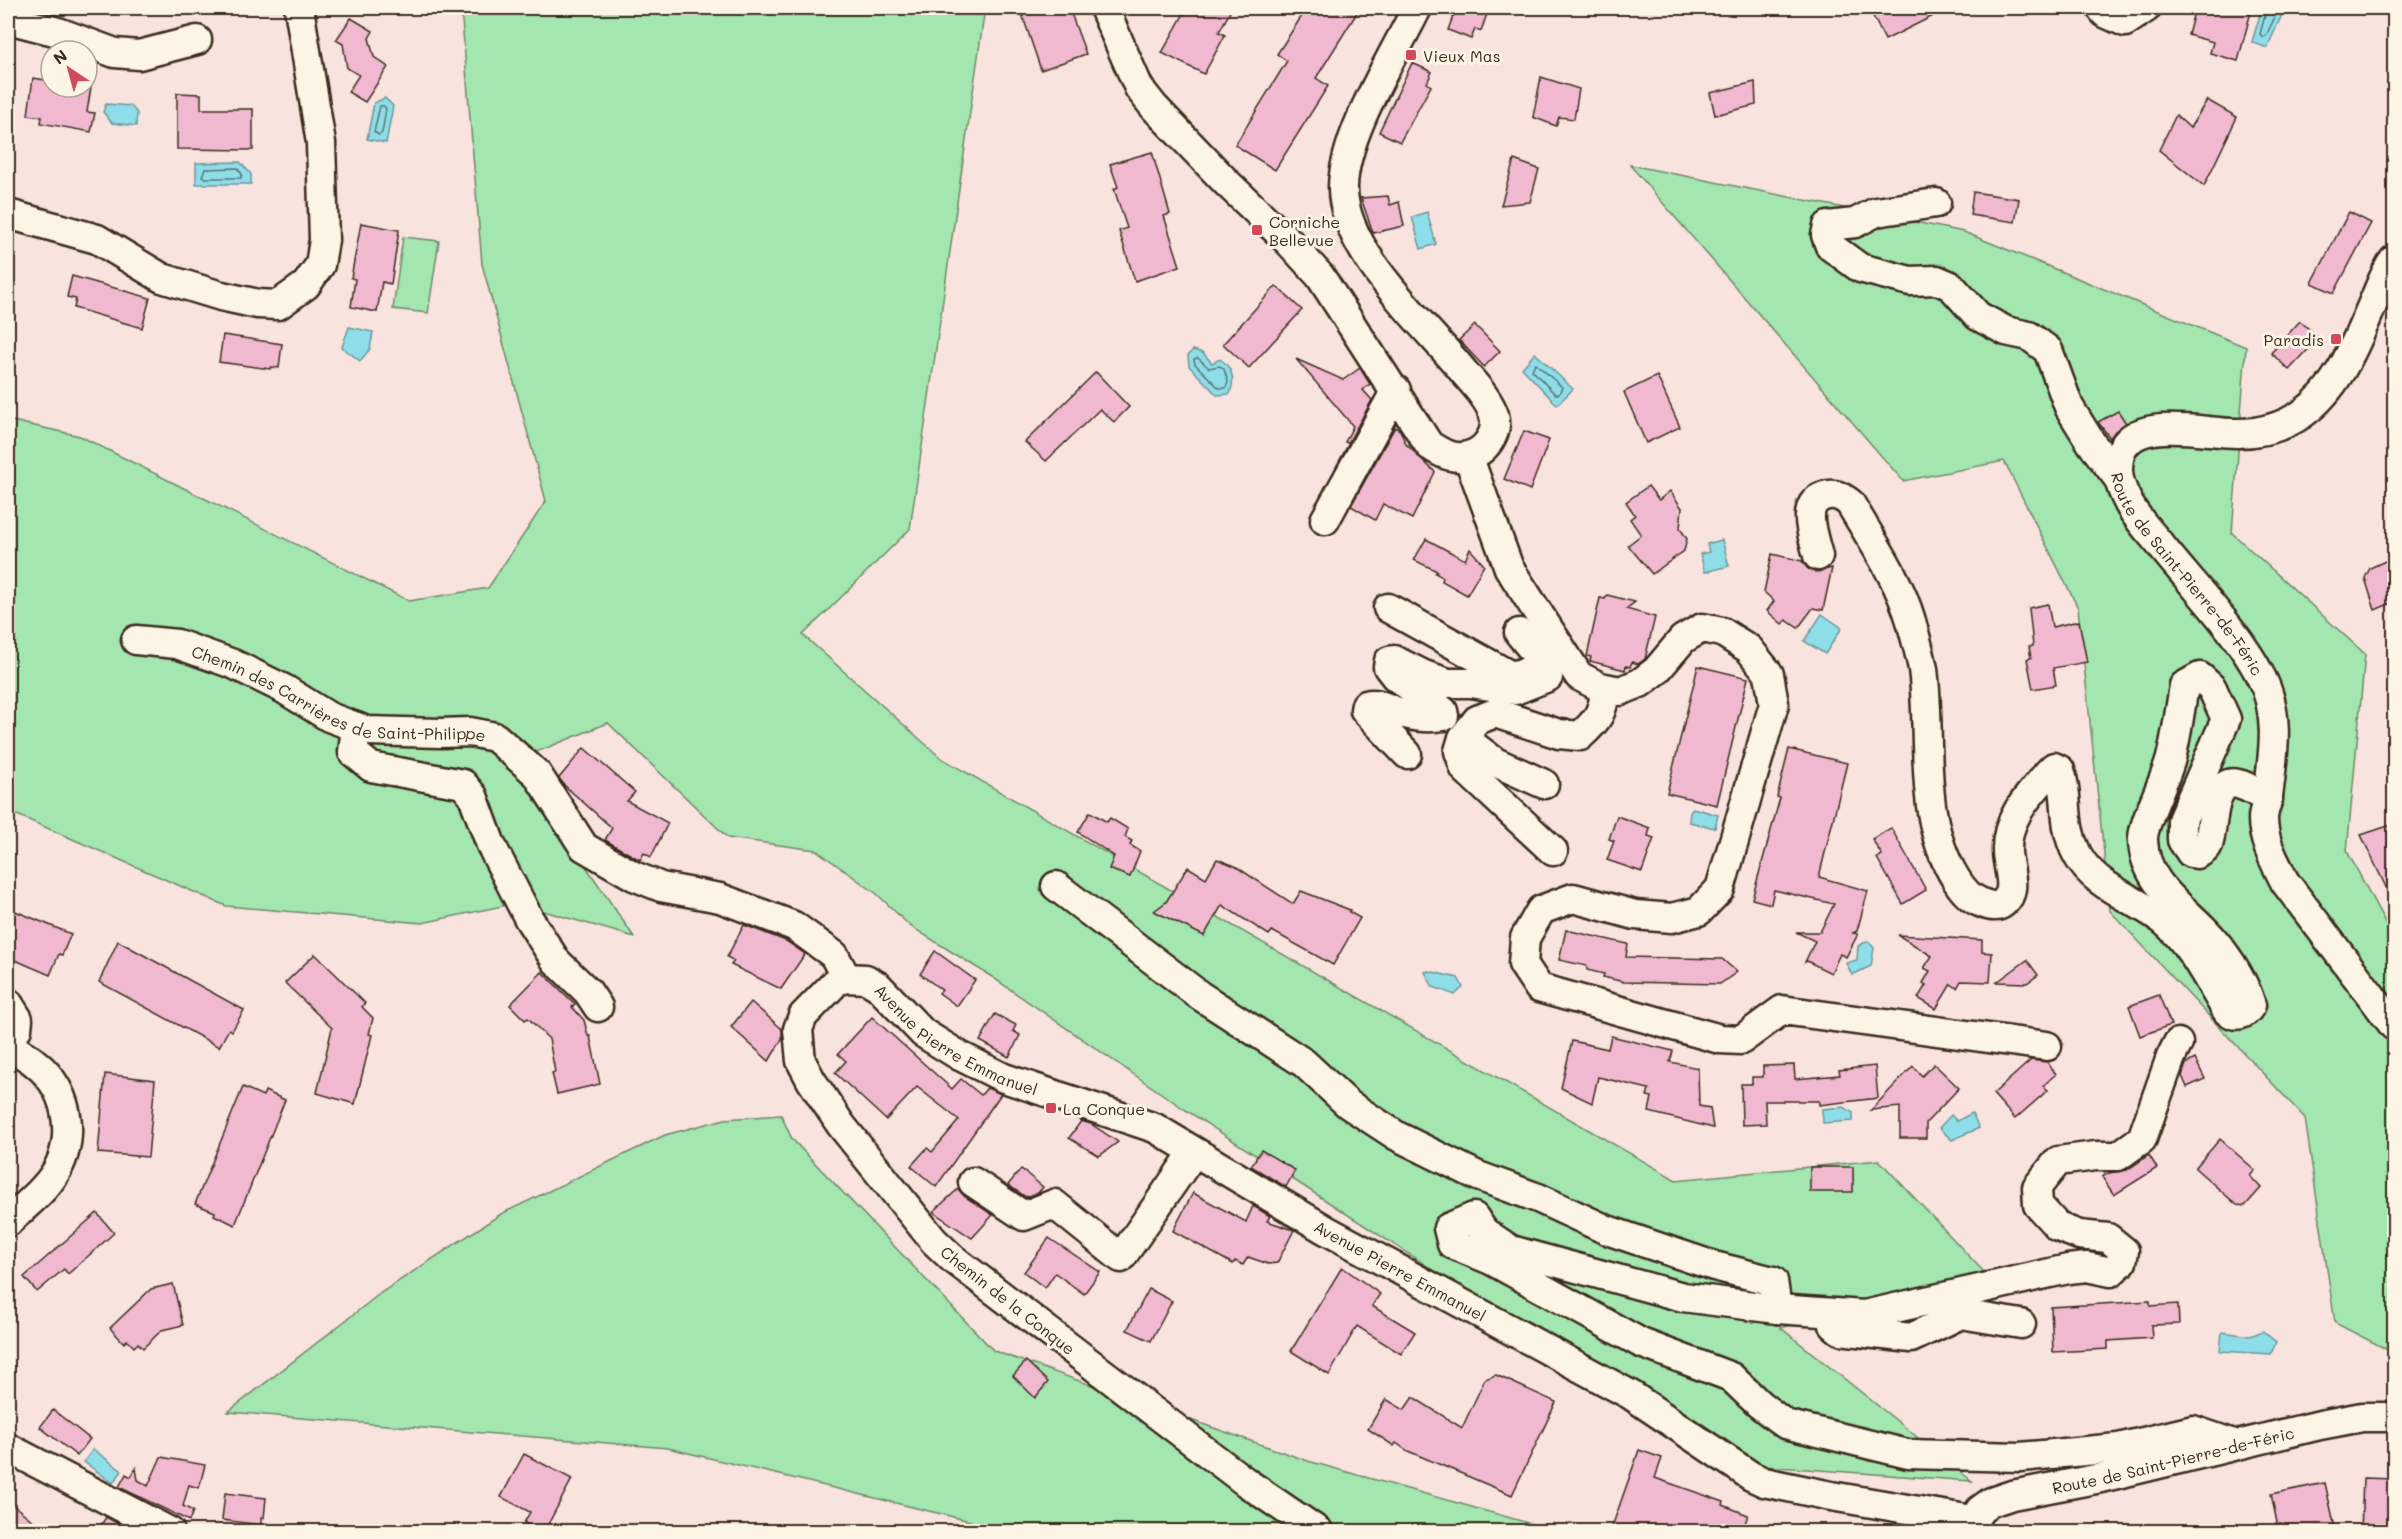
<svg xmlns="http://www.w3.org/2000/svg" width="2402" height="1539" viewBox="0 0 2402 1539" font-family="Mali,sans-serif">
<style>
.green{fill:#a3e6b0;stroke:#6f8867;stroke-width:1.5}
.water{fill:#8edeea;stroke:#6d9698;stroke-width:1.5}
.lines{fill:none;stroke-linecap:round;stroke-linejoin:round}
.shore{stroke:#5c7270;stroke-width:1.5}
.building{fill:#f0b9d0;stroke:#3b2a1e;stroke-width:1.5}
.minor-casing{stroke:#3b2a1e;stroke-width:33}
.minor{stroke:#fcf5e5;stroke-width:28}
.poi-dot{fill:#d1495b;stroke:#fcf5e5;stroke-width:2}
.labels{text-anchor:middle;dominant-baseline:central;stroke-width:6;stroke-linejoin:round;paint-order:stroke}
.poi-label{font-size:16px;fill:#3b2a1e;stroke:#fcf5e5;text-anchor:start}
.street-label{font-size:16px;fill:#3b2a1e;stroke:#fcf5e5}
</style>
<rect width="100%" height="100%" fill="#f8e3df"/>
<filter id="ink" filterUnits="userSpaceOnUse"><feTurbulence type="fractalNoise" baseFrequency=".0167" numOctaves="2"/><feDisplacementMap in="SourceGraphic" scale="12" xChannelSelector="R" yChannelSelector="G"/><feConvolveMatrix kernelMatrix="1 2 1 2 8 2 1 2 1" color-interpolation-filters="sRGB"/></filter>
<g filter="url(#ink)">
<g class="green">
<polygon points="461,8 985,8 910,529 803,635 941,758 1676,1180 1879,1160 1984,1272 1781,1328 1972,1481 1751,1465 1531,1333 1184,1109 992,977 910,926 877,894 816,850 728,838 608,723 514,761 634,937 516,903 422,923 226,906 8,811 8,420 80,436 409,601 488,588 546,501 482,264"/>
<polygon points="1630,165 1964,232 2246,347 2232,533 2365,654 2347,851 2394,939 2394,1353 2335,1323 2305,1118 2110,911 2078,608 2004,461 1903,481"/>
<polygon points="403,237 439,241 428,313 393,309"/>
<polygon points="781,1115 792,1139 994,1351 1308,1461 1557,1531 988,1531 970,1521 668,1448 228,1412 382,1292 501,1214 665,1135 725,1119"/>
</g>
<g class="water">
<polygon points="2262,8 2285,8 2267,48 2252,42"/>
<polygon points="385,98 393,106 386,143 367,139 374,103"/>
<polygon points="106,104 131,106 137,113 136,126 112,123 103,112"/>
<polygon points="240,162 251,174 251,184 196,184 196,163"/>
<polygon points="1427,212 1436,244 1421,249 1412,217"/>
<polygon points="349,327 373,332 370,349 360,361 342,347"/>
<path d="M1193,350L1203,353L1212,363L1220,359C1233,368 1235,379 1230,394L1217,395L1189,366L1188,355Z"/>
<polygon points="1535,353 1573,389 1557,405 1522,368"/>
<polygon points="1722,540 1729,566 1705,572 1700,554 1709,552 1707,544"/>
<polygon points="1822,614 1842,628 1825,654 1804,641"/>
<polygon points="1693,808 1718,815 1715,828 1689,822 1690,812"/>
<polygon points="1868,941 1874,948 1871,966 1852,975 1846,963 1857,960 1858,946"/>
<polygon points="1428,971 1458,978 1463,987 1455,995 1433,987 1425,972"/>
<polygon points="1844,1107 1853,1113 1853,1121 1823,1123 1822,1109"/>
<polygon points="1972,1113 1979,1128 1952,1140 1939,1128 1951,1115 1957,1121"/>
<polygon points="2263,1331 2276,1342 2271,1354 2220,1351 2222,1332 2250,1336"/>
<polygon points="93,1449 122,1471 113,1483 84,1462"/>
</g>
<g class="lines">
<g class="shore">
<polyline points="2267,8 2260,34 2263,37 2266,36 2279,8"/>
<polygon points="380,106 384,106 386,109 382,133 379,135 374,132"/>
<polygon points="237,168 242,174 241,178 205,178 202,176 205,169"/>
<polygon points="1198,358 1209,368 1220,366 1224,369 1228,382 1226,388 1219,388 1195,364 1194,359"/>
<polygon points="1535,363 1562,387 1559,394 1555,394 1532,370"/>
</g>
</g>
<g class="building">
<polygon points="1020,8 1069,8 1086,54 1041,70"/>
<polygon points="1187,8 1232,8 1219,32 1225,35 1204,74 1162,53"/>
<polygon points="1307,8 1360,8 1316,78 1328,86 1275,170 1235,145 1287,61 1277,54"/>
<polygon points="1456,8 1489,8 1481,31 1475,29 1471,39 1448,30"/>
<polygon points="1884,8 1949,8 1885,40 1872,14"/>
<polygon points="2195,8 2252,8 2238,61 2210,53 2213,42 2188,35"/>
<polygon points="351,18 373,31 369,38 374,57 388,67 365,102 348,92 359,75 347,68 343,44 336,40"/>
<polygon points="1412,63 1432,72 1427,83 1431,86 1400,142 1379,132"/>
<polygon points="1541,77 1579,89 1574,119 1559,117 1556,126 1533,117"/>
<polygon points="33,78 51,81 51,87 91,87 87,112 95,113 91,132 41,123 42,117 28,115"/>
<polygon points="1755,82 1756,105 1715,115 1710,93"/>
<polygon points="177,93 201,94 201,109 253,109 253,150 177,149"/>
<polygon points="2207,100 2237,117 2204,186 2159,150 2176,115 2190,128"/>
<polygon points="1152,152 1170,214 1164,216 1180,266 1135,281 1119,231 1127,228 1114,189 1118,187 1110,164"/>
<polygon points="1514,160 1539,169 1530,202 1501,205"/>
<polygon points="1973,192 2019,199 2015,222 1970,215"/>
<polygon points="1388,196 1390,205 1399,202 1404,226 1373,233 1361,198"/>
<polygon points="2349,212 2371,223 2334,293 2312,283"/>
<polygon points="361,223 399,230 391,284 382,282 377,312 351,307 355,279 351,278"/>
<polygon points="72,276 150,298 142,328 74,308 76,299 67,297"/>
<polygon points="1276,286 1302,310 1249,368 1223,344"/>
<polygon points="2300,321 2319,338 2289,370 2271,353"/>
<polygon points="1475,325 1500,351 1484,367 1459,340"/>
<polygon points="223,335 282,344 279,368 271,367 270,369 219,362"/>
<polygon points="1296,359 1343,380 1360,368 1368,381 1370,384 1363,390 1372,400 1348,443 1345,442 1353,426"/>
<polygon points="1096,372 1129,407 1114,422 1100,409 1046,461 1025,442"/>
<polygon points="1657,376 1680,427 1646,443 1624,392"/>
<polygon points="2118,411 2126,423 2115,431 2110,438 2098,422"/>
<polygon points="1395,427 1400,430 1406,444 1435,472 1412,519 1383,504 1375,520 1351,506"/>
<polygon points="1524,431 1549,440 1530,490 1504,479"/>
<polygon points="1648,486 1659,500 1670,491 1682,508 1680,528 1687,539 1684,551 1652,574 1628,545 1641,535 1630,519 1635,515 1626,502"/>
<polygon points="1426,539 1465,560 1470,549 1484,565 1467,595 1442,581 1443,577 1435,573 1437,571 1414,560"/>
<polygon points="1772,554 1802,561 1807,568 1814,572 1832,568 1823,610 1813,608 1798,628 1786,620 1782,624 1767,611 1774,601 1764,592"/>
<polygon points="2394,557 2394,602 2375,610 2365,578 2370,568"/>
<polygon points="1607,595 1635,602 1626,609 1655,617 1645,659 1638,664 1632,662 1630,667 1626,666 1625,670 1590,661 1591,657 1587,656 1600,598 1605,599"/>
<polygon points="2048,604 2052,627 2079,621 2087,662 2053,668 2056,685 2033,689 2027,659 2031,658 2029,647 2033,646 2029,608"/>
<polygon points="1698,666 1748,678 1717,805 1667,793"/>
<polygon points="584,748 635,792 627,801 668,823 651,857 644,853 640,860 605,840 612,828 565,786 559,778"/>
<polygon points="1789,749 1847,763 1819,877 1868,891 1857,931 1853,933 1858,934 1846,957 1840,954 1831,973 1807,961 1805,962 1815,941 1796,932 1820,932 1834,904 1774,890 1771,904 1752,899 1780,798 1777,797"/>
<polygon points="1090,812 1107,822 1110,818 1128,829 1125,837 1132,841 1130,845 1140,851 1130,877 1109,869 1114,856 1078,832"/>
<polygon points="1617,816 1650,828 1648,836 1654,838 1642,872 1607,860 1614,841 1609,839"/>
<polygon points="2394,824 2394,904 2361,835"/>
<polygon points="1891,828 1926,890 1903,904 1877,858 1882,855 1872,839"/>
<polygon points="1217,859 1235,866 1293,904 1301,891 1350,910 1349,912 1360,918 1333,965 1272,931 1269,935 1222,905 1204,936 1154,911 1166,902 1188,867 1206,878"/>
<polygon points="8,908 71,934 62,955 59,954 50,975 8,957"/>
<polygon points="744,925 786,941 805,954 781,989 731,965 734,961 727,957"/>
<polygon points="1566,930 1628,944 1626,957 1722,959 1737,972 1720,984 1624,982 1603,977 1604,974 1587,970 1587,966 1559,960"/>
<polygon points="1898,935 1982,940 1982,952 1992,953 1990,982 1961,981 1957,988 1951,984 1936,1009 1918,998 1926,985 1923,983 1930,971 1924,968 1932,956"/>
<polygon points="118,941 244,1010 232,1031 229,1029 219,1047 99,982"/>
<polygon points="935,951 975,980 957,1006 939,993 942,990 920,974"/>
<polygon points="315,954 365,1003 362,1007 373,1018 369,1034 372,1035 355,1104 317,1093 332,1028 285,983"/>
<polygon points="2027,960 2038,975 2027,983 1997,982"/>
<polygon points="542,972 575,1004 572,1007 584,1020 588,1036 590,1036 600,1084 557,1094 552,1073 555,1072 549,1039 528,1018 525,1020 510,1005"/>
<polygon points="2159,995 2171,1025 2140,1036 2129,1006"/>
<polygon points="751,1002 782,1029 782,1039 769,1061 731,1027"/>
<polygon points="995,1014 1016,1025 1013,1031 1020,1035 1009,1057 980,1041"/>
<polygon points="872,1017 952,1089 961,1079 981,1095 987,1088 1001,1094 936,1187 911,1166 927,1148 932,1152 959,1120 917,1087 886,1120 835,1073 846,1061 838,1054"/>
<polygon points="1611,1036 1673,1051 1670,1062 1698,1068 1699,1106 1710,1108 1713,1128 1649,1112 1652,1097 1647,1096 1649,1089 1598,1077 1592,1103 1561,1088 1572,1041 1608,1049"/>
<polygon points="2195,1059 2205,1079 2187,1087 2182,1076 2186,1064"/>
<polygon points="2031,1060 2047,1062 2056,1074 2043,1086 2048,1090 2015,1119 1993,1094"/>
<polygon points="1934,1064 1959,1088 1926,1123 1926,1138 1900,1138 1900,1107 1871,1110 1913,1066 1922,1076"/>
<polygon points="1794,1065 1795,1079 1840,1075 1839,1070 1875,1066 1878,1098 1819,1105 1819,1101 1765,1101 1766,1124 1742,1125 1741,1084 1752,1084 1752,1077 1763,1077 1763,1066"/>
<polygon points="105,1074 155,1080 148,1157 98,1153"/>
<polygon points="243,1087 263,1096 265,1091 285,1100 235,1225 214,1215 215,1212 195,1204"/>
<polygon points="1081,1121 1091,1124 1118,1142 1099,1156 1069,1138"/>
<polygon points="2220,1139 2255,1170 2250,1176 2261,1188 2245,1206 2237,1205 2195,1168"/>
<polygon points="1261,1150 1295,1170 1286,1187 1251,1166"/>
<polygon points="2149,1155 2157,1168 2114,1195 2102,1177 2109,1173 2127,1170"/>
<rect x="1810" y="1167" width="43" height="25"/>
<polygon points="1021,1169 1043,1187 1038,1193 1026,1197 1008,1185"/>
<polygon points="958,1189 964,1196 993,1215 972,1238 933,1212"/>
<polygon points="1193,1193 1246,1222 1253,1206 1270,1216 1267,1221 1294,1230 1277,1263 1268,1264 1248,1257 1243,1265 1235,1261 1233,1264 1173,1231"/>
<polygon points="97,1213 114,1233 68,1274 64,1269 37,1292 24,1277"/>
<polygon points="1049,1238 1100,1272 1084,1294 1055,1273 1045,1288 1024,1272"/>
<polygon points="1342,1267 1380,1294 1372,1306 1415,1332 1401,1354 1357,1326 1329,1375 1291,1351"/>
<polygon points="173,1284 183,1325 162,1330 143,1348 138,1343 134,1347 127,1340 124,1343 110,1328 151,1289"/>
<polygon points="1149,1289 1172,1301 1151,1341 1127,1330"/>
<polygon points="2150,1301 2150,1306 2178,1304 2179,1324 2151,1325 2152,1338 2108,1341 2108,1349 2053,1352 2051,1307"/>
<polygon points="1026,1361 1048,1382 1035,1398 1013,1376"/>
<polygon points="1496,1375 1556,1402 1512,1495 1408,1451 1396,1443 1394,1446 1368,1429 1386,1399 1404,1410 1413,1397 1462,1428 1485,1379"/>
<polygon points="53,1410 90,1439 77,1456 40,1427"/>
<polygon points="1639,1450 1662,1458 1655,1478 1724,1502 1723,1505 1748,1515 1742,1532 1625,1532 1612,1527"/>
<polygon points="524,1454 572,1479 544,1532 524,1523 530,1512 501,1497"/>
<polygon points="161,1457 205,1465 199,1488 189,1485 183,1506 193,1511 189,1521 119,1487 126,1474 131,1477 136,1468 138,1480 148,1486"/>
<polygon points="2363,1478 2394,1479 2394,1532 2361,1532"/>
<polygon points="2325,1483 2336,1532 2279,1532 2271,1494"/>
<polygon points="225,1493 266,1498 264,1518 261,1518 261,1525 222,1520"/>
<polygon points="8,1501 47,1532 8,1532"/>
<polygon points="106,1517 133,1532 97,1532"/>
</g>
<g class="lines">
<g class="minor-casing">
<g id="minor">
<path d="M1104,8L1139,88L1154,107L1226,182L1289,242L1320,276L1429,445C1441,453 1453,460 1468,456C1485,452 1499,433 1494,415C1488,398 1474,384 1463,371C1424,323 1342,251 1343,187C1344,134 1393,57 1417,8"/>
<polyline points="2101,8 2105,13 2125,22 2146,8"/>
<polyline points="8,19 58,32 115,53 139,55 197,40"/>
<polyline points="1936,203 1876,212 1855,223 1828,226 1826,235 1830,246 1860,268 1910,281 1937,280 1951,286 1978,316 2006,331 2029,336 2048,350 2069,407 2092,444 2118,478"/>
<polyline points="8,214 97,239 162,278 221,296 258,304 278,305 306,285 320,265 324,240 321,143 299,8"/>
<path id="s1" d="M2394,260C2385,272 2380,287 2374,301C2356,342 2340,387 2302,414C2283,427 2262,433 2238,433C2207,434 2135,414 2121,452C2114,471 2120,487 2129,504C2137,519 2151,533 2162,547C2193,586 2239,633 2261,677C2281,714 2273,756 2268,796C2267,804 2263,811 2263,819C2263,842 2275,862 2285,882L2394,1026"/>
<polyline points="1468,456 1509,568 1579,676 1600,687 1620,691 1640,683 1656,671 1683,639 1702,628 1722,632 1749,649 1769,674 1774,704 1720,889 1699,911 1672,918 1635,915 1573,898 1541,910 1525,938 1523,964 1539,988 1720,1039 1741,1040 1782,1010 2047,1046"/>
<polyline points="1325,520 1396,390"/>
<path d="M1818,556C1814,538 1799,504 1824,496C1835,493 1841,496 1850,503C1872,541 1899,579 1911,621C1915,636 1920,653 1923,669C1932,739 1917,817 1956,879C1962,889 1970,899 1982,903C1989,906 1997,908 2003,903C2019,891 2007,868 2007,851C2006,818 2028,797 2048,773L2054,767L2060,770C2070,800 2061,823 2077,854C2094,887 2136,899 2164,921C2189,941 2210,983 2227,1011C2237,1018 2245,1015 2251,1005C2244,981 2229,958 2212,938C2186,908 2144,885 2143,840C2142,824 2166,779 2171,758C2177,734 2180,710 2184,686L2200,677L2212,688L2226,719L2182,820V840L2191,853L2197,854C2201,852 2206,850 2208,845C2214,830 2210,777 2238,784C2248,786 2259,794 2268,799"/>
<polyline points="1388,608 1511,676 1526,672"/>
<path id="s2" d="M136,640L177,644L233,664L284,689L329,717L367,731L440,733L470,732L495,737L537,774L584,847L634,876L661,887L720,898L794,926L834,955L846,978"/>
<polyline points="356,727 353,752 371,767 463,784 473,796 491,845 529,919 556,961 588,992 598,1007"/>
<polyline points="1463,738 1459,751 1465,769 1553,851"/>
<path d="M1407,754L1365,710L1366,705C1381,701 1390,711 1404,714C1416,717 1432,718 1444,716L1443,711L1395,676L1388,667L1389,661L1394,660L1424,675L1448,683H1471L1515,690L1548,677L1537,655L1519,633"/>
<path d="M1544,784L1495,762L1463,738L1477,720L1495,713L1559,734L1580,736C1599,719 1602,713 1606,689"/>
<polyline points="1056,886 1199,995 1304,1063 1348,1104 1397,1136 1478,1176 1538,1198 1607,1230 1714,1266 1773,1281 1777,1309"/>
<polyline points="8,1003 18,1019 17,1029 8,1042"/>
<polyline points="2178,1043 2171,1057 2142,1139 2118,1156 2096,1156 2058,1161 2037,1187 2038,1205 2058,1227 2079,1235 2108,1238 2124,1251 2122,1262 2111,1272 2087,1267 2068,1269 1864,1315 1777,1309 1683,1297 1511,1250 1484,1232 1474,1217 1448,1228 1452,1244 1491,1260 1641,1343 1731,1377 1759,1404 1785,1424 1908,1454 2020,1457 2118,1448 2193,1430 2237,1445"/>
<path d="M8,1046C17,1051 27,1056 35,1063C72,1092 78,1147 48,1183C37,1197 21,1209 8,1222"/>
<polyline points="973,1182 1024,1216 1054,1204 1121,1258 1194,1152"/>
<polyline points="1834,1325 1840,1330 1911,1338 1961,1314 2021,1324"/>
<polyline points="8,1448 170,1532"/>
<path id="s3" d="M1319,1532L1247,1483L952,1258L934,1241L841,1125L811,1080L801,1061L798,1029L803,1016L837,981L846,978L866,979L878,986L923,1033L960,1056L1004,1078L1155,1128L1326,1230L1631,1395L1751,1476L1764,1482L1831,1496L1972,1520"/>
<path id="s4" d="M1967,1532L1980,1510L1991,1502L2012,1495L2101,1478L2320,1425L2362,1417H2394"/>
</g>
</g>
<use href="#minor" class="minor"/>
</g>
</g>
<g class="poi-dot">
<rect x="1405" y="49" width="12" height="12" rx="3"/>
<rect x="1251" y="224" width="12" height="12" rx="3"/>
<rect x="2330" y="333" width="12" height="12" rx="3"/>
<rect x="1045" y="1102" width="12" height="12" rx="3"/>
</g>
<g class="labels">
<g class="poi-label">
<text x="1423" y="55">Vieux Mas</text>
<text x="1269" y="221">Corniche<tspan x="1269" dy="18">Bellevue</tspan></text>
<text x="2324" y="339" text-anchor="end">Paradis</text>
<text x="1063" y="1108">La Conque</text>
</g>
<g class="street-label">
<text stroke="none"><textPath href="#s1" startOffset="520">Route de Saint-Pierre-de-Féric</textPath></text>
<text stroke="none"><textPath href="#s2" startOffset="214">Chemin des Carrières de Saint-Philippe</textPath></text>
<text stroke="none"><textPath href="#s3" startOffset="942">Avenue Pierre Emmanuel</textPath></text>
<text stroke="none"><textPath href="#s3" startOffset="1446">Avenue Pierre Emmanuel</textPath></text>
<text transform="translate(1008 1300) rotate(38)">Chemin de la Conque</text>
<text stroke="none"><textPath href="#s4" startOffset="226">Route de Saint-Pierre-de-Féric</textPath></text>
</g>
</g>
<rect width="2402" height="1539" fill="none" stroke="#fcf5e5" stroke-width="30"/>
<rect x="15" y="15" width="2372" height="1509" fill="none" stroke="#3b2a1e" stroke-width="2" filter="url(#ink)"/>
<g transform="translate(69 69) rotate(324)"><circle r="28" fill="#fcf5e5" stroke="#afa495" stroke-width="1.5"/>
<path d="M0-4.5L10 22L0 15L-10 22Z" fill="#d1495b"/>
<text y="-9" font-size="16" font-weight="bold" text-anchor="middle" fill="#3b2a1e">N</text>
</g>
</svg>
